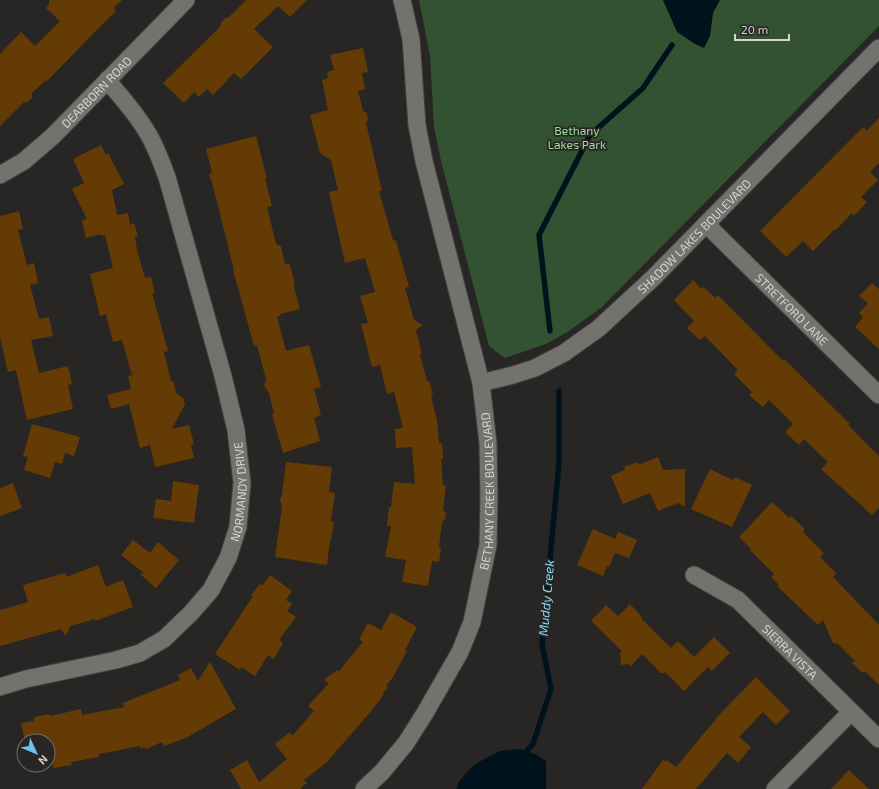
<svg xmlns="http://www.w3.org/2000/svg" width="879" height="789" viewBox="0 0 879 789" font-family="'Exo 2',sans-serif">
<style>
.green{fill:#335232}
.water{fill:#00121b}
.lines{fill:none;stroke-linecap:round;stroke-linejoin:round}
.stream{stroke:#00121b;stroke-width:5.5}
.building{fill:#643b05}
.minor-casing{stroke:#444240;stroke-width:19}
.minor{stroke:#74726f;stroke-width:17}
.labels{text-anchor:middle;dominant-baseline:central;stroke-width:3.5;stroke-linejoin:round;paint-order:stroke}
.street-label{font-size:12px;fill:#d6d4d3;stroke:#282624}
.park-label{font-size:12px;fill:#9dde99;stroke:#282624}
.water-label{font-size:13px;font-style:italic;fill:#86d5f7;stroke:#282624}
</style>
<rect width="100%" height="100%" fill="#282624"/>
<polygon class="green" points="419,0 879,0 879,26 602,307 569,331 546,344 505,358 489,346 441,161 434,127 430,56"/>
<g class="water">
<polygon points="663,0 720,0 713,13 710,36 704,48 695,44 677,32"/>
<polygon points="520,749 537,755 546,761 546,789 456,789 460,780 475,764 500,751"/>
</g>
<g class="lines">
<g class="stream">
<polyline points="550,331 539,235 590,135 643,88 672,45"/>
<polyline points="522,756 533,744 551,689 542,644 559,463 559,391"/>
</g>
</g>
<g class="building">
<polygon points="49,0 122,0 113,8 116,11 87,40 47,81 46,80 32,93 32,98 27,102 24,102 0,126 0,54 21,32 35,46 60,21 46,8 49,5"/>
<polygon points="246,0 307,0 290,17 278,6 254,29 273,47 241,79 234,73 213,95 207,89 199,97 194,92 184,103 163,83 220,27 221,23 225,18 228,18"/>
<polygon points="363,48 368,72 362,73 365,89 358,91 363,111 367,113 368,120 366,123 382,191 379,191 393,240 396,241 409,287 405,288 414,320 423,325 416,330 422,354 420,355 427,381 429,381 433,395 431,396 437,421 439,443 442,443 443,459 441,459 443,485 446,485 443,510 446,513 445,519 442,522 439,547 441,548 439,562 432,561 428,586 402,582 406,560 385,557 391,526 387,526 389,507 391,507 394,482 415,484 412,447 396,448 395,429 403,428 394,392 387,394 380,365 372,367 361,324 368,323 360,296 375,292 365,258 345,263 329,192 338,190 331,160 320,153 310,115 328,110 322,80 328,78 327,72 334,70 330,55"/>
<polygon points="879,118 879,163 870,172 878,180 861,197 867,202 854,216 852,213 836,230 834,230 813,251 803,241 786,257 760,231 863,127 867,131"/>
<polygon points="256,136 267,179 265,179 272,206 267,207 276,244 281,246 285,265 289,263 295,283 293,283 300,309 280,314 281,316 277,317 286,351 309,345 321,387 314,389 321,415 314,418 320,441 283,453 272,414 274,413 269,393 264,386 266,379 257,345 254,346 233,270 234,270 212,182 209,175 212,172 206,149"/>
<polygon points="101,145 106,155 108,153 124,184 112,190 117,215 128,213 130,225 134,223 138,236 135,237 137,250 145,278 151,277 155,293 152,293 168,351 164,352 171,381 173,381 176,393 183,398 185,404 172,429 189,425 194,444 191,445 194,458 155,467 150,445 140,448 129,404 111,409 107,395 131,389 128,376 132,375 122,340 113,342 106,314 100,316 90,274 113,268 105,235 101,236 101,234 86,238 82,220 87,219 72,189 84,183 73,159"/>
<polygon points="19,211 23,229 18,230 27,265 34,263 38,283 30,285 39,319 49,317 53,336 31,340 39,373 68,366 72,384 68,385 73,409 27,420 16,370 8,372 0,337 0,216"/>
<polygon points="693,280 701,289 703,287 707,290 715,298 718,295 783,361 784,359 850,424 848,425 879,456 879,508 872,515 821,469 828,462 804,439 799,445 785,432 793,424 769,400 763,407 749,395 752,392 734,374 738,370 705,336 700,340 687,328 694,321 674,300"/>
<polygon points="872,283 879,289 879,349 855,327 863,317 859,313 868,303 859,296"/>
<polygon points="32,424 80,437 74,456 65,453 62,464 55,462 50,478 24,470 28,457 23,456"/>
<polygon points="658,457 663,470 685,469 685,507 678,503 658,511 650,493 623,504 611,476 625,470 624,467 637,462 639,465"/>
<polygon points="286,462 332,467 329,492 335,493 331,521 334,522 331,540 330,540 327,565 275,557 282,508 280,499 282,495"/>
<polygon points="710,469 733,480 735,477 752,485 732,527 691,509"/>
<polygon points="173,481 199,485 194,523 153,518 156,499 171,501"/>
<polygon points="13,483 22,508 0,516 0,488"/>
<polygon points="772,502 789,518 791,516 805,529 803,532 824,553 820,557 836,573 833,577 879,625 879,685 865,671 863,673 852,663 855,661 838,644 833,643 823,620 818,625 777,586 779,585 771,577 774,574 750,550 751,549 739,537"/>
<polygon points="593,529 615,539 618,532 637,540 629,558 615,553 609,567 607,566 603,576 577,565"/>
<polygon points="133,540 150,553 158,542 179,560 156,588 140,574 144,573 121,555"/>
<polygon points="98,565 106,587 123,580 133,607 95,621 95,619 70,626 66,636 61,629 0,646 0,610 28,602 23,585 65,573 66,577"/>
<polygon points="270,575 292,591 286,600 292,604 287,611 296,617 279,640 283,643 274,659 268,655 255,676 241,667 240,670 215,654 253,596 251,595 260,584 262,586"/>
<polygon points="630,604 642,617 641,618 671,648 678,641 694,657 714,637 730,653 712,671 708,667 684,691 665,672 664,673 661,673 642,654 631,666 628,664 621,665 620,653 622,651 591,621 606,605 618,616"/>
<polygon points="391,612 417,627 405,650 407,651 393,677 386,686 388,687 383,693 384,694 373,709 326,763 304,780 307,783 300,789 241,789 230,770 247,760 259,782 287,759 275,744 290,732 292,736 314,711 308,706 329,683 324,680 337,670 339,671 363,642 359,639 368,623 381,630"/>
<polygon points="210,662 236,709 186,738 164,746 162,742 146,749 144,747 141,749 140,746 99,754 99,757 71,762 72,765 53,768 52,759 48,760 48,741 25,741 21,723 34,721 34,717 50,714 50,716 81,709 82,715 124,707 123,703 180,680 178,675 191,668 198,681"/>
<polygon points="756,677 790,711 776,725 763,712 739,737 751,747 738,763 727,753 696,789 642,789 663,760 665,762 666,760 676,767 720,714"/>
<polygon points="849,770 869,789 831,789"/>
</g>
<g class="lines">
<g class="minor-casing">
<g id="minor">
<path id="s1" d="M0,175L24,161L53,136L186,0"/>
<path id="s2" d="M706,224L879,395"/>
<path id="s3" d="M481,383L513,375L535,368L564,353L599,328L653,278L879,48"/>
<path id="s4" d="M694,575L738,600L879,739"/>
<path id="s5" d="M0,687L26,679L116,660L140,653L164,639L191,613L211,590L228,558L238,527L242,483L236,430L223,376L167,177C161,162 156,146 147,132C136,113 121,97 107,80"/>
<path id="s6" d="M364,789L382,772L406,743L425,713L460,652L472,622L488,545L489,498L488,443L481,383L424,161L417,125L411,39L402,0"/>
<polyline points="775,789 851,712"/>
</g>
</g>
<use href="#minor" class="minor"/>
</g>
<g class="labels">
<g class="street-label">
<text stroke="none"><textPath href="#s1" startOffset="128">DEARBORN ROAD</textPath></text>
<text stroke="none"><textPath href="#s3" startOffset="264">SHADOW LAKES BOULEVARD</textPath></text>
<text stroke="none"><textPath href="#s2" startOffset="121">STRETFORD LANE</textPath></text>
<text stroke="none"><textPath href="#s6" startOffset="333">BETHANY CREEK BOULEVARD</textPath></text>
<text stroke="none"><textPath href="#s5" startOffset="344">NORMANDY DRIVE</textPath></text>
<text stroke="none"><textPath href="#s4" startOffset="124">SIERRA VISTA</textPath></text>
</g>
<g class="park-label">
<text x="577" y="130">Bethany<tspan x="577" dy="14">Lakes Park</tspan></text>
</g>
<g class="water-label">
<text transform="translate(546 598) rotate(-85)">Muddy Creek</text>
</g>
</g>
<g transform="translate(36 753) rotate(134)"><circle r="19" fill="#282624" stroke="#6e6c6a"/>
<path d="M0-3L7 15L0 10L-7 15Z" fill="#6cc3f2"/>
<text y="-6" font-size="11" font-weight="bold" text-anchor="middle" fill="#d6d4d3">N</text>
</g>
<path d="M735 34v6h54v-6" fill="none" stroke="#d6d4d3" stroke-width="2"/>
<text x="741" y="34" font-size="12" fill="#d6d4d3" stroke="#282624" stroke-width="3" paint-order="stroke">20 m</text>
</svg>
